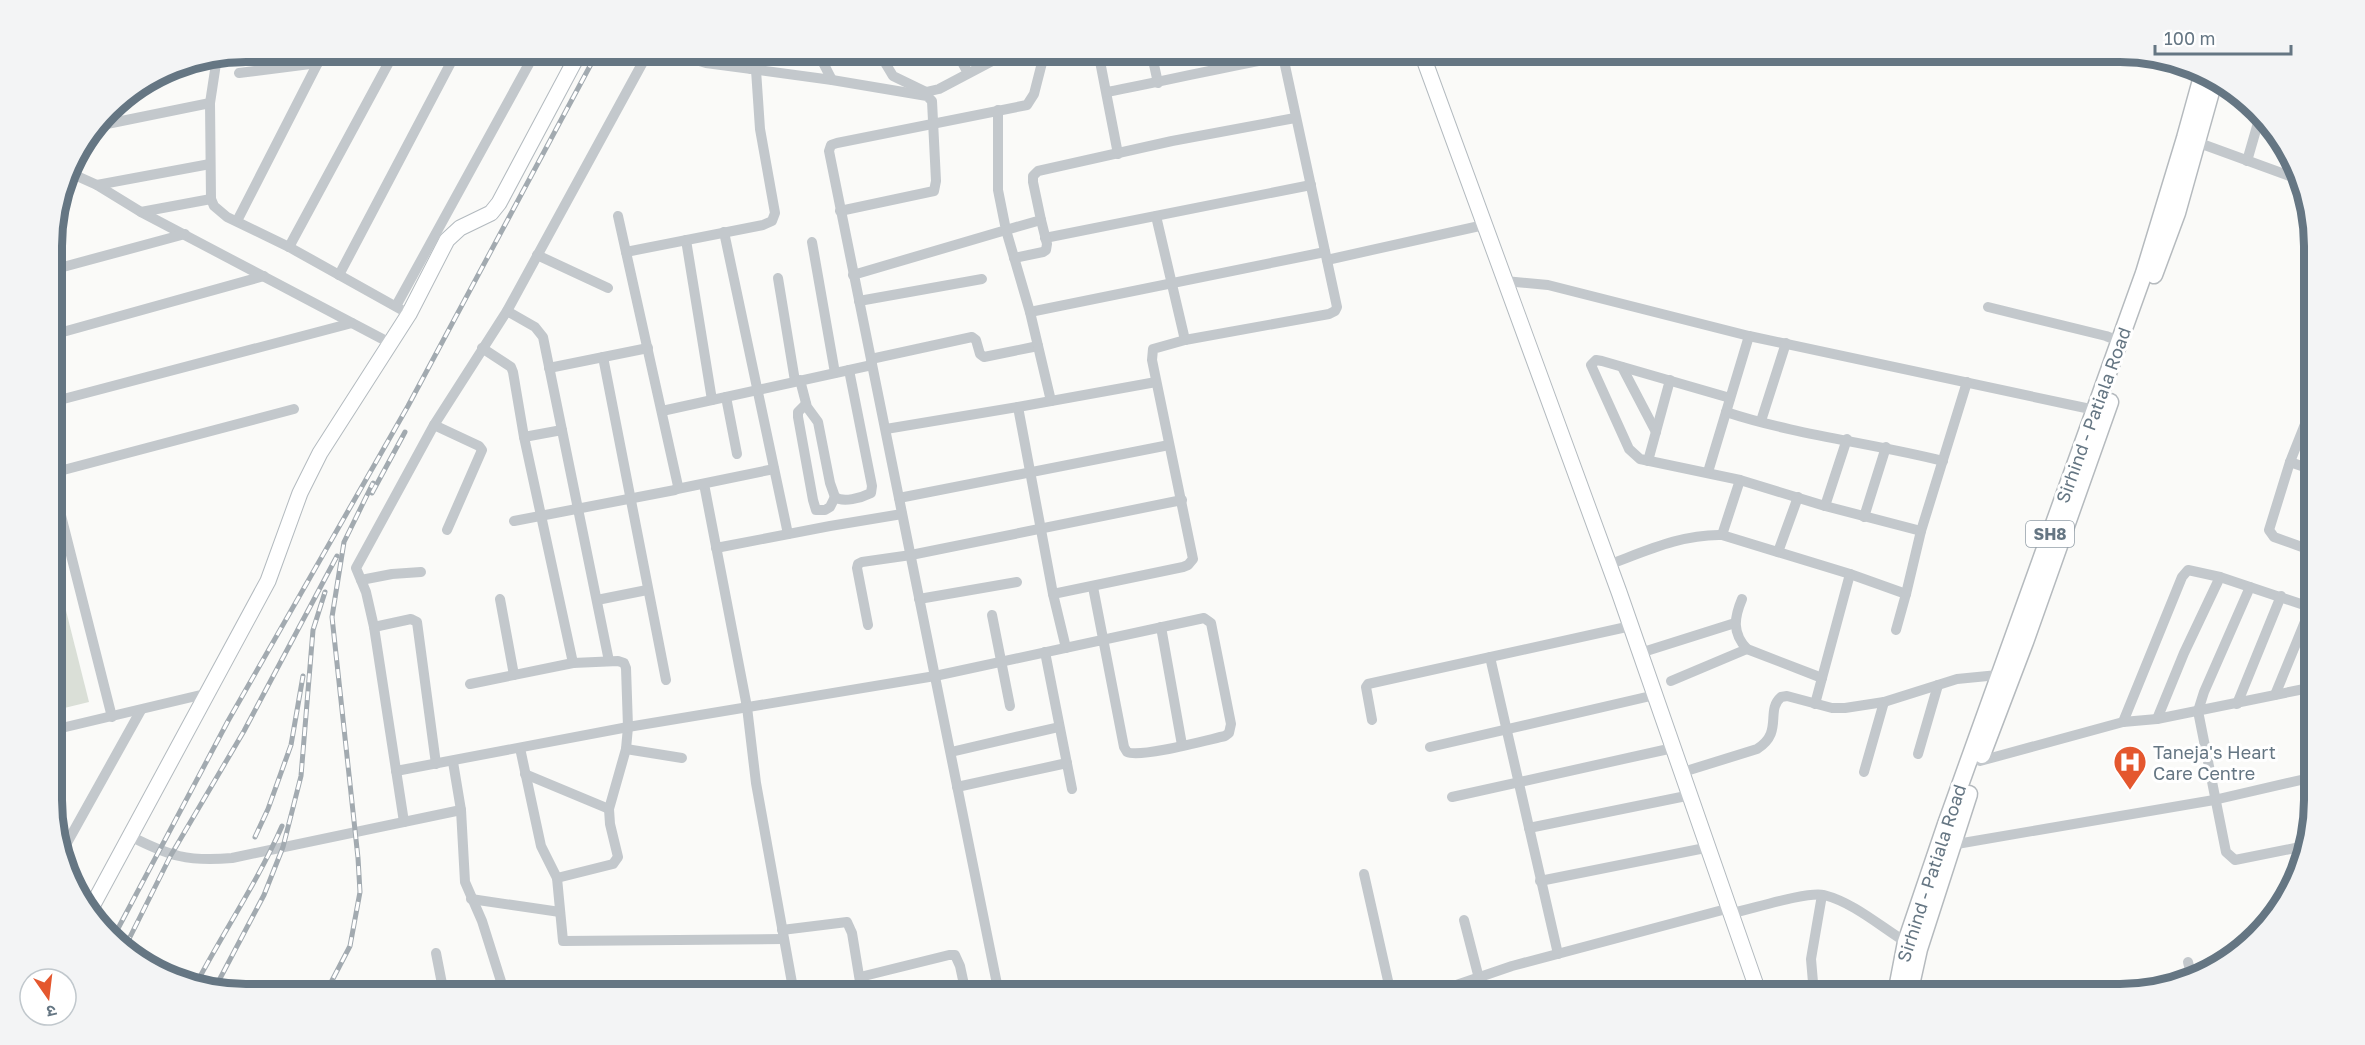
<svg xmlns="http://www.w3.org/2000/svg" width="2365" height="1045" viewBox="0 0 2365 1045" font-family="'Golos Text','Noto Sans Devanagari',sans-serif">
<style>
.green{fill:#dadfd7}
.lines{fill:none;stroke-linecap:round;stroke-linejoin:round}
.secondary-casing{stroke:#b3babf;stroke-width:17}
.primary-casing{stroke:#b5babe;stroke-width:19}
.street{stroke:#c3c8cc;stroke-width:10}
.secondary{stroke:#fff;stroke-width:15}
.primary{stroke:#fff;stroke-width:16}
.rail-casing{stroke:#a2aab0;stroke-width:5}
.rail{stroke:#fff;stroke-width:3;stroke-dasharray:9;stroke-linecap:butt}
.labels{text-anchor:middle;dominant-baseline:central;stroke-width:6;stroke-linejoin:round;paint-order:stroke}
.shield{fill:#fff;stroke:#939fa8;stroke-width:1.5}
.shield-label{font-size:16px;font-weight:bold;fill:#657683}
.street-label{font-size:18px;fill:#657683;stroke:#fff}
.poi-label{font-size:18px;fill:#657683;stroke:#fff;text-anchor:start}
.rim{fill:none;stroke:#657683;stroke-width:8}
</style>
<rect width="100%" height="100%" fill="#fafaf8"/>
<polygon class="green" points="52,555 89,702 52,711"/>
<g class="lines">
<g class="secondary-casing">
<g id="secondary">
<polyline points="1421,51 1619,592 1759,994"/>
<polyline points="89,912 268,581 300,493 320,453 409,314 447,240 460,228 491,213 499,203 580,51"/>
</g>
</g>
<g class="primary-casing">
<g id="primary">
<polyline points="2154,275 2177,213 2214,81"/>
<polyline points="1982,755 2025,642 2110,402"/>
<polyline points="1896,994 1906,942 1946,824 2144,273 2185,138 2203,73"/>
<polyline points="1909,994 1919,949 1969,794"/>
</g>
</g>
<g class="street">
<polyline points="666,51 706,63 832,80 927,96 932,101 936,181 934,191 840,211"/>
<polyline points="817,51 832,80"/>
<polyline points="878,51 893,76 926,92 939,89 1011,51"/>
<polyline points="956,51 968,73"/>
<polyline points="1098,51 1118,154"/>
<polyline points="1151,51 1158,83"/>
<polyline points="1212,51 1215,68"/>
<polyline points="217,57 210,103 211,199 214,206 227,217 289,247 409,314"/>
<polyline points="751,69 760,51"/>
<polyline points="239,73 318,63"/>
<path d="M1107,92C1176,79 1244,62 1313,51"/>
<polyline points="97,126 210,103"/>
<polyline points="2191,140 2295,178"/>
<polyline points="2247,161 2260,116"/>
<polyline points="68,172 97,185 141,212 390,343"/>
<polyline points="97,185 210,164"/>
<polyline points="141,212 211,199"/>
<polyline points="1156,216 1185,340"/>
<polyline points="237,221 324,51"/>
<polyline points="724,232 788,534"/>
<polyline points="1045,238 1311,185"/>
<polyline points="686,240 712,400"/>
<polyline points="812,242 835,373"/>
<polyline points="289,247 395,51"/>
<polyline points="626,252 763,225 772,221 775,213 760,129 756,70"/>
<polyline points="537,255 608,288"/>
<polyline points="1014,258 1043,252 1046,250 1047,244 1041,220"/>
<polyline points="1327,260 1484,225"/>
<polyline points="52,270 185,234"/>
<polyline points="339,275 457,51"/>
<polyline points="853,275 1006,230 998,190 998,110"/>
<polyline points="778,278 795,381"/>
<polyline points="1505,281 1548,285 1749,336 2095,410"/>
<polyline points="859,301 982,279"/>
<polyline points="396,306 536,51"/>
<polyline points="1988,307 2106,336 2121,342"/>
<polyline points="507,311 535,327 543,337 609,661"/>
<polyline points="1030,312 1325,252"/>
<polyline points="52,335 264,276"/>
<polyline points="482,348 511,367 513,372 524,437 573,663"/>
<polyline points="603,357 666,680"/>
<polyline points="871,359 972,337 976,340 980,354 984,357 1038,346"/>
<polyline points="1622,367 1656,432"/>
<polyline points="549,368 648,348"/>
<path d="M800,380L807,407L818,422L830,483L835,497C843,503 861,498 871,493L872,486L849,370"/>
<polyline points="726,397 737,454"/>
<polyline points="1730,398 1602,361 1596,360 1591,365 1629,449 1640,459 1740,480 1825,506 1921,531"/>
<polyline points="1051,401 1030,312 1006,230 1041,220 1033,182 1033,176 1038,171 1172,141 1295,118"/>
<polyline points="52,402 352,323"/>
<polyline points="806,404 798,412 798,417 813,500 816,510 825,510 830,507 835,497"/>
<polyline points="2313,404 2290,462 2269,530 2274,537 2313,551"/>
<polyline points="1018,407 1053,594 1066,648"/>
<polyline points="662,411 872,365"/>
<path d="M1726,412C1796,435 1871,443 1943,461"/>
<polyline points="1761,421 1786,343"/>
<polyline points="434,425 479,446 482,450 447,530"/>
<polyline points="886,429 1018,407 1156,382"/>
<polyline points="524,437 562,430"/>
<polyline points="1648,461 1670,380"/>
<polyline points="2290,462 2313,470"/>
<polyline points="1708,472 1749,336"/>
<polyline points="52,473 294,409"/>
<polyline points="52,480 112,717"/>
<polyline points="704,484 747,707 756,783 794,994"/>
<polyline points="677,489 774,469"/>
<polyline points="899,498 1169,445"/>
<polyline points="1825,506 1847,439"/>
<polyline points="1864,517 1886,447"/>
<polyline points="514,521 675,490 678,486 618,216"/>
<polyline points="1722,535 1740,480"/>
<polyline points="716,548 830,526 902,514"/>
<polyline points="1778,552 1798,497"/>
<path d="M1608,565C1646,551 1682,534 1722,535L1850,574L1906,594L1896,630"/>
<polyline points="361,580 392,574 421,572"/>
<polyline points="2250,587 2204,692 2198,711 2226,852 2235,860 2305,846"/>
<polyline points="1053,594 1183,567 1188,565 1193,559 1152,360 1153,349 1185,340 1329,314 1335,311 1337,307 1283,56"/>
<polyline points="1906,594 1921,531 1967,382"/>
<polyline points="500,599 514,675"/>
<polyline points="919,599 1017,582"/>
<path d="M1742,599C1734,618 1732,633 1747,649L1822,678"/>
<polyline points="597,600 647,590"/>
<polyline points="992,615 1010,706"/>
<polyline points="868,625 857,568 858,564 862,562 911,555 1182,500"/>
<polyline points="374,627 411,619 417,622 436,764"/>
<polyline points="1161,627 1182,745"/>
<polyline points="1045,652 1072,789"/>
<polyline points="1640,653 1735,623"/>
<polyline points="1490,657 1558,954"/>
<polyline points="1671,681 1747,649"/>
<polyline points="470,684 573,663 618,661 624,663 626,668 628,727 626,749 609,809 610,824 618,857 613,864 557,878"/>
<polyline points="2275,695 2311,607"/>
<polyline points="1815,704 1850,574"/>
<polyline points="2237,704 2281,596"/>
<polyline points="2157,719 2184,653 2220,577"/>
<polyline points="1372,720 1366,687 1368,684 1631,626"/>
<polyline points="2123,722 2182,577 2188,570 2220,577 2313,608"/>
<polyline points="53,730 209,693"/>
<polyline points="1430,747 1655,695"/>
<polyline points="520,748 541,846 557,878 563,941 783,939"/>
<polyline points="626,749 682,758"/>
<polyline points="951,752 1059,727"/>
<polyline points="1918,754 1938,685"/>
<polyline points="1980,761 2123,722 2157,719 2314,687"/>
<polyline points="453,762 461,810 465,882 482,921 505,994"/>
<path d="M396,771L628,727L935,676L1204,618L1211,623L1231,724L1229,733L1225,736C1207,740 1141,758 1127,752L1124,747L1093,587"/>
<path d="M1683,772L1757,749C1784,732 1765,711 1781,697L1787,696L1832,708H1845L1884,702L1957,679L1998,675"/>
<polyline points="1864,772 1884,702"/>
<polyline points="525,774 609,809"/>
<polyline points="957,787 1067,763"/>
<polyline points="1452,797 1673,748"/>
<polyline points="404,822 374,627 366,592 356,568 434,425 507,311 649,51"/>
<polyline points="1529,828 1691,795"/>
<path d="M130,836C169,856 188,862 232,858L461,810"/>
<polyline points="1951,845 2214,800 2314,777"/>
<polyline points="63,850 141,710"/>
<polyline points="1364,874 1391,994"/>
<polyline points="1540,881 1710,847"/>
<polyline points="471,899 560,912"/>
<path d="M1732,913C1752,909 1807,891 1824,895C1855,903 1882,928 1909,944"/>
<polyline points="1464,920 1483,994"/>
<polyline points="782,930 847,922 852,933 862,994"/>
<polyline points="436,953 444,994"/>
<polyline points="2188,962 2191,974"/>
<polyline points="860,977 949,955 955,955 960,966 966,994"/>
<polyline points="581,991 581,994"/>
<polyline points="999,994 829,151 831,145 837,143 1027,105 1034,94 1045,51"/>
<polyline points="1430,994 1512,966 1730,908"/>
<polyline points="1814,994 1811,959 1822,895"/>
</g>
<use href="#secondary" class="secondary"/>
<use href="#primary" class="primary"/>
<g class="rail-casing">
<g id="rail">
<polyline points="372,493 405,432"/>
<polyline points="255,837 268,809 291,745 303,676"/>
<polyline points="114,936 228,721 408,406 598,51"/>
<polyline points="126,945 171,855 244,731 337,556"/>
<path d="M196,984C224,931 258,881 282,826"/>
<polyline points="215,988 264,895 283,847 301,776 313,630 325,592"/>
<polyline points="325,994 350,946 360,892 358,858 332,617 344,542 373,483"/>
</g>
</g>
<use href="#rail" class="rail"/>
</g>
<defs>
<g id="hospital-pin" transform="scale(1.725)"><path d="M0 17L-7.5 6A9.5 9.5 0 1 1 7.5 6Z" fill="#e4572e" stroke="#fff"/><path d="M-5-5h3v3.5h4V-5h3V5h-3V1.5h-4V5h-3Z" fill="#fff"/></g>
</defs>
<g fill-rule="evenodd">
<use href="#hospital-pin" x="2130" y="762"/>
</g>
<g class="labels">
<rect class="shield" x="2026" y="521" width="48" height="26" rx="4.5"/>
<g class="shield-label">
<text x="2050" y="534">SH8</text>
</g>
<g class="street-label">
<text transform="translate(2093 415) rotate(-70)">Sirhind - Patiala Road</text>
<text transform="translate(1931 873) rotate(-72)">Sirhind - Patiala Road</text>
</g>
<g class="poi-label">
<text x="2153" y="752">Taneja's Heart<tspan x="2153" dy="21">Care Centre</tspan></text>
</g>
</g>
<path d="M0 0H2365V1045H0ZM246 62H2120A184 184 0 0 1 2304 246V800A184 184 0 0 1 2120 984H246A184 184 0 0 1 62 800V246A184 184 0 0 1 246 62Z" fill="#f3f4f5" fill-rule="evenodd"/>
<path class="rim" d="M246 62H2120A184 184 0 0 1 2304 246V800A184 184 0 0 1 2120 984H246A184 184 0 0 1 62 800V246A184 184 0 0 1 246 62Z"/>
<g transform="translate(48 997) rotate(166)"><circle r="28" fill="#ffffff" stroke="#c1c8cd" stroke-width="1.5"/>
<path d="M0-4.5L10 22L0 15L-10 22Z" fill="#e4572e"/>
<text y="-9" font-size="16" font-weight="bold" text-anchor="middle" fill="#657683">उ</text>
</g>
<path d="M2155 45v9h136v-9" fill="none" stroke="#657683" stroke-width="3"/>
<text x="2164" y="45" font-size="18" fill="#657683" stroke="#ffffff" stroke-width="4.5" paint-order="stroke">100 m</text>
</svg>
